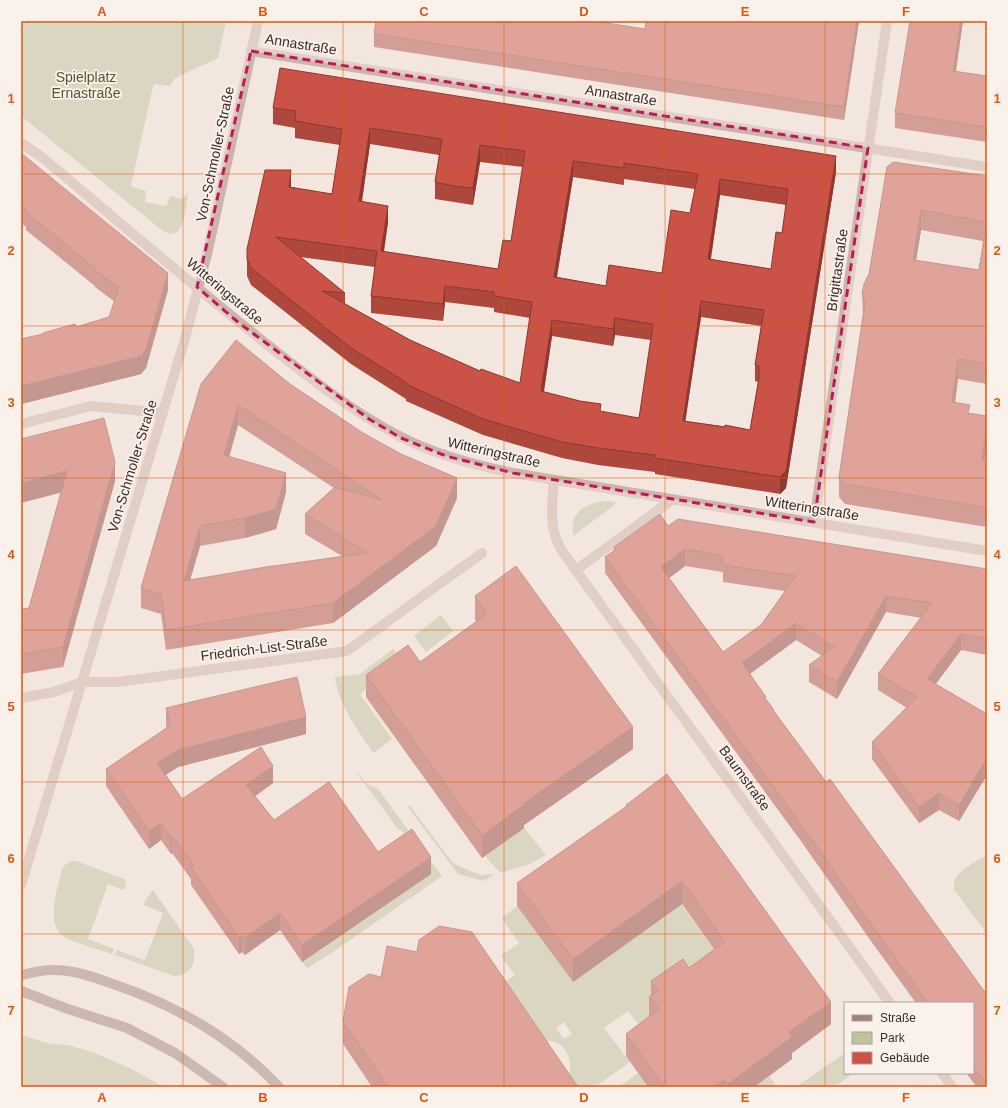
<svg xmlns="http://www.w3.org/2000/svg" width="1008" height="1108" viewBox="0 0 1008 1108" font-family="Helvetica,sans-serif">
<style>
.green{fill:#bcc39d;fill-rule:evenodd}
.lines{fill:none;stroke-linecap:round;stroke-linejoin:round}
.minor{stroke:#ccb4a9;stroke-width:10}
.tertiary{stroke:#ccb4a9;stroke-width:10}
.secondary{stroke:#a0827a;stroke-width:10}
.wall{fill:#ae473c;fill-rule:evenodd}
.shaded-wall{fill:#8d3931}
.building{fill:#ca5246;stroke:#8d3931;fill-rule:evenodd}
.marked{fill:none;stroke:#c2185b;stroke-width:3;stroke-dasharray:8 5;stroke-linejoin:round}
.grid{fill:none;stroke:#df570d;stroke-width:1;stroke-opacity:0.55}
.labels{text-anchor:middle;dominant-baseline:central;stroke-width:3.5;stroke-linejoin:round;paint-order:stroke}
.street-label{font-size:14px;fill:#392c29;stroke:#fbf1eb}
.park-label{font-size:14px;fill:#4f582c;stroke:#fbf1eb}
.neatline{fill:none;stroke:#df570d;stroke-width:1.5}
.grid-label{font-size:13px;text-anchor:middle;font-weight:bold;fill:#df570d}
</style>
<rect width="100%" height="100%" fill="#f3e6de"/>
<g class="green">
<path d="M21,21H226L218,58L179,76L174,79L170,86L155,84L153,86L131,185L132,187L146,191L145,202L165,206L167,205L170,196L182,199L188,193C185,208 185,244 163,231L21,116Z"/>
<path d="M609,501L617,503L573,536C573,532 572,527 573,523C576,507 595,501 609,501Z"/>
<polygon points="441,615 453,631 426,652 414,636"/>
<path d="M393,649L403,662L360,694L392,739L374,753C357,730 339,705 335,677L360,674Z"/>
<polygon points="356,772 357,772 366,783 378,789 442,876 333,952 307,968 302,962 431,874 402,831 398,829"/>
<polygon points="407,806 410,806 453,863 463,868 481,875 495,874 483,881 458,874"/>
<polygon points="524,828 546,855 530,864 500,873 485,856"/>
<path d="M987,855V934L955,891C949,873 974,863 987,855Z"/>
<path d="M72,861H76L124,879L126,882L124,890L108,884L88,939L114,949L112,954C101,950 71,942 63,936C45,922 58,888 62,869L65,865Z"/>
<path d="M153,890L194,949C196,965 190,975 174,976L115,955L117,950L145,960L163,913L144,905L146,899Z"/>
<path d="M681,904L724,963L640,1026L628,1011L604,1028L630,1062L595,1087H562C564,1080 567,1078 569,1073C574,1060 564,1041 550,1041C545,1041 539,1044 534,1046L495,989L515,975L501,956L519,943L502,918L517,906L573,982ZM564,1022L572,1034L564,1039L556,1028Z"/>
<path d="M21,1035C30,1037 38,1041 47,1043C54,1045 61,1044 68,1045C100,1053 136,1070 163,1087H21Z"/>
<polygon points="845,1053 845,1073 854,1073 834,1087 796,1087"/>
<polygon points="638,1073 648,1087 619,1087"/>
<polygon points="769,1076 777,1087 754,1087"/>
</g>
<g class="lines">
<g class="minor">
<polyline points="251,51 987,167"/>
<polyline points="21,424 91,406 163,413"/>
<path d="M554,480C552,505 548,528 562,551L890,1003"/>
<polyline points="814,522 887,21"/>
<polyline points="576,570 672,500"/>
<polyline points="21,698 54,692 82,682 118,682 347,651 482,553"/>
<polyline points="942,1073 952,1087"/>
</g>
<g class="tertiary">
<path d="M21,143L43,158C118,221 192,285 269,346C311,379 353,412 401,437C436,455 474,465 513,473L987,551"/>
<polyline points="21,885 184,342 208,250 258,21"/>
</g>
<g class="secondary">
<path d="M21,975C31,973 43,969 54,970C74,970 94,977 113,984C175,1005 234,1039 279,1087"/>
<polyline points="21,991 68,1009 127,1028 175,1053 223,1087"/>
</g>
</g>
<g class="wall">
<polygon points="646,21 859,21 844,120 374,47 374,34 645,29"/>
<polygon points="963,21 956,72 987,76 987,142 895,128 895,113"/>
<path d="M273,108L836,172L786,488L780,494L655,474V472L598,465L562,458L483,435L406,401V399L351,364L251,285L247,276V249L291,187L332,194L340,145L295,138V128L273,124ZM370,144L439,155L435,182V199L473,205L480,162L523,167L511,241L498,269L384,252L388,222L362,202ZM573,177L624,185V179L695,189L690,213L662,273L606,286L557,277ZM720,195L786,205L782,233L771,269L711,259ZM300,257L375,267L371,296V313L443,321L445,302L494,308V312L530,318L520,383L480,371L410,340L345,304V293ZM701,317L761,326L755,365V381L758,382L750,430L685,421ZM615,335L651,340L639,418L601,412L544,392L552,336L613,346Z"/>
<polygon points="21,153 168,290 146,368 141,374 21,404 21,339 76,327 109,317 115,302 95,287 95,286 26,230 26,227 21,223"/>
<path d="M887,167L987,176V384L958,379L955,403L970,414L987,416V443L984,460L987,461V527L845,504L839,497V477L863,315L862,293L869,274ZM921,230L983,241L979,270L916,260Z"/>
<path d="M201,384H290L457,498L436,546L333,623L166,650L161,614L141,608V588ZM238,425L334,488L305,514V534L342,556L190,580L200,546L245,538L276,529L286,492L229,457Z"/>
<polygon points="21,439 115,481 63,667 21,674 21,609 29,608 61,492"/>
<path d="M668,526L987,569V655L961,650L936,684L987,714V775L959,821L939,810L919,823L872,759V742L907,708L878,690V674L921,618L886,612L837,699L809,682V665L822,656L796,640L750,674L774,712L826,782L987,995V1087H977L966,1073H973V1003H916L873,944L803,844L605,573V557L614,551V547ZM685,566L723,572V582L785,591L761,625L723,652L669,578Z"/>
<polygon points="475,596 633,749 524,825 524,828 482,858 366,697 366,675 420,662 476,622 475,619"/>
<polygon points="166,708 306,734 178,767 166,775 182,799 273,783 255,796 274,820 378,852 431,874 302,962 280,930 245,955 242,952 239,954 191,885 191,879 172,853 171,854 161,840 149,849 106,786 106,769 167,728 166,725"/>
<polygon points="626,805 831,1024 792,1053 792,1059 754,1087 648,1087 626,1056 626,1034 649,1017 649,997 651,996 651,981 689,968 714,949 682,904 573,982 517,906 517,883 626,807"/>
<polygon points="343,1021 578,1087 372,1087 343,1044"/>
</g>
<g class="shaded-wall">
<polygon points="857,21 859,21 844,120 844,107"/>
<polygon points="961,21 963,21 953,86 953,71"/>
<polygon points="370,128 370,144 359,218 359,201"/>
<polygon points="480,145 480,162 473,205 473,188"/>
<polygon points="836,156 836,172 786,488 780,494 780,477"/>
<polygon points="573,161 573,177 554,293 554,277"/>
<polygon points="291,170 291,186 289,203 289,187"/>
<polygon points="720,179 720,195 708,275 708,259"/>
<polygon points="388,206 388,222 381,268 381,251"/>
<polygon points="921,210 921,230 913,279 913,260"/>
<polygon points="168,273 168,290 146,368 141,374 21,404 21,386"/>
<polygon points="445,286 445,302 443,321 443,304"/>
<polygon points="701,301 701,317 683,437 683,421"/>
<polygon points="615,318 615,335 613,346 613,329"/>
<polygon points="552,320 552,336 541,408 541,391"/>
<polygon points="958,359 958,379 952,422 952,402"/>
<polygon points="238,405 238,425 224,475 224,455"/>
<polygon points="987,423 987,443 982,480 982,460"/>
<polygon points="115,462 115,481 63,667 63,647"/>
<polygon points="67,471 67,491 21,503 21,483"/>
<polygon points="286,473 286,492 276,529 245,538 245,518"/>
<polygon points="457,478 457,498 436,546 333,623 333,603"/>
<polygon points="200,526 200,546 184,601 184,581"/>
<polygon points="685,549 685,566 661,584 661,567"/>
<polygon points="886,596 886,612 837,699 837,682"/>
<polygon points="796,623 796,640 742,679 742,663"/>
<polygon points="961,634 961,650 927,695 927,679"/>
<polygon points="306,717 306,734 178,767 157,780 157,763 178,750"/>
<polygon points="633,727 633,749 524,825 524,828 482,858 482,835 523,804"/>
<polygon points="987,758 987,775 959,821 959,805"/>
<polygon points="273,766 273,783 246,803 246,785"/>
<polygon points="939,793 939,810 919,823 919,807"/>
<polygon points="161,823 161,840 149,849 149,831"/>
<polygon points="172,836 172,853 171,854 171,837"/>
<polygon points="431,857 431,874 302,962 302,945"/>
<polygon points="682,881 682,904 573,982 573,959"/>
<polygon points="280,913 280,930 245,955 245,938"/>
<polygon points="242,935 242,952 239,954 239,937"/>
<polygon points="831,1002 831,1024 792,1053 792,1059 754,1087 728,1087 728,1084 789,1032"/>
<polygon points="724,1079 724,1087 714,1087"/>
</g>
<g class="building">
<polygon points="376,21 594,21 645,29 646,21 857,21 844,107 374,34"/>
<polygon points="910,21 961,21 953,71 987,76 987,127 895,113"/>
<path d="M280,68L836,156L786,471L780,477L655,458V455L598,448L562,442L483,419L406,384L407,383L351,348L251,268L247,259V249L265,170H291L289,187L332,194L342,129L295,121L296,111L273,108ZM370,128L442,139L435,182L454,186L473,188L480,145L525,151L511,241L503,240L498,269L381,251L388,206L359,201ZM573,161L624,168V163L698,174L690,213L671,210L662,273L609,265L606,286L554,277ZM720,179L788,189L782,233L776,232L771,269L708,259ZM276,237L377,251L371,296L443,304L445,286L494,292V296L532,302L520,383L481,369L480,371L410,340L322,291L345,293ZM701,301L764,310L755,365L759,366V378L750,430L725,425V427L683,421ZM615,318L653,324L639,418L600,411L601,404L580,401L541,391L552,320L613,329Z"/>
<polygon points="21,153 168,273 146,350 141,356 21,386 21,339 43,334 43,333 75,324 76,327 109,317 119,288 95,270 96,269 26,212 27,210 21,205"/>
<path d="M893,162L987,176V364L958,359L952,402L970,405L968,413L987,416V423L982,460L987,461V508L845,484L839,477L865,303L862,293L864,284L869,274L887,167ZM921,210L987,222L979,270L913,260Z"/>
<path d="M236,340L290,384L363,433L401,454L457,478L436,526L333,603L166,630L161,594L141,588L201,384ZM238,405L382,500L335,487L305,514L368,553L266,567L184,581L200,526L245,518L276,509L286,473L224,455Z"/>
<polygon points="104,418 115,462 63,647 21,654 21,609 29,608 67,471 21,483 21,439"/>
<path d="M660,514L668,526L678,519L987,569V639L961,634L927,679L987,714V758L959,805L939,793L919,807L872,742L917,697L878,674L932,603L886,596L837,682L809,665L834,647L796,623L742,663L766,697L765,698L774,710H773L826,782L830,779L987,995V1085L973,1066V1003H928L873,927L803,827L605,557L615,550L614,547ZM685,549L723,556V565L796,576L761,625L723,652L661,567Z"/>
<polygon points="516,566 633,727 523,804 524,805 482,835 366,675 408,645 420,662 487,614 475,596"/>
<polygon points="297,677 306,717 178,750 157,763 182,799 261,747 273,766 246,785 274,820 329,782 378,852 412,829 431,857 302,945 280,913 245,938 242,935 239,937 191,868 194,865 172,836 171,837 161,823 149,831 106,769 171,725 166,708"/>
<polygon points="667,774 831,1002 789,1032 792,1037 728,1084 724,1079 714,1087 665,1087 626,1034 659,1009 649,997 658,991 651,981 683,959 689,968 725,942 682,881 573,959 517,883 627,806 626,805"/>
<polygon points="439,926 472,932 578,1087 388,1087 343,1021 349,987 369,974 381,977 387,946 417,952 419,940"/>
</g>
<path d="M0 0H1008V1108H0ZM251,51L868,148L814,522L513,473L446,456L401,438L369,419L239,323L197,287Z" fill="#f3e6de" fill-opacity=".55" fill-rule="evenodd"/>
<path class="marked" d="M251,51L868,148L814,522L513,473L446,456L401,438L369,419L239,323L197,287Z"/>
<path class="grid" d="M183,21V1087M343,21V1087M504,21V1087M665,21V1087M825,21V1087M21,174H987M21,326H987M21,478H987M21,630H987M21,782H987M21,934H987"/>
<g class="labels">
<g class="street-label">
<text transform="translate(301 44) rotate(9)">Annastraße</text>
<text transform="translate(621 95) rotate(9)">Annastraße</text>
<text transform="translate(215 154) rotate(-78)">Von-Schmoller-Straße</text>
<text transform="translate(837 270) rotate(-82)">Brigittastraße</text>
<text transform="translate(225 291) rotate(40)">Witteringstraße</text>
<text transform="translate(494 452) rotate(13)">Witteringstraße</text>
<text transform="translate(132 466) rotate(-73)">Von-Schmoller-Straße</text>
<text transform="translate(812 508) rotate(9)">Witteringstraße</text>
<text transform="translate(264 648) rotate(-7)">Friedrich-List-Straße</text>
<text transform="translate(745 778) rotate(54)">Baumstraße</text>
</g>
<g class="park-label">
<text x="86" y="77">Spielplatz<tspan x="86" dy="16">Ernastraße</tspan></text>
</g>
</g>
<rect width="1008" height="1108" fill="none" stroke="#fbf1eb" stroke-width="44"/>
<rect x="844" y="1002" width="130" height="72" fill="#fbf1eb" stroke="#ada29d"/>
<rect x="852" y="1015" width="20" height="6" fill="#a0827a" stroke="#ada29d"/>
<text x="880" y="1022" font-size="12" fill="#392c29">Straße</text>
<rect x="852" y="1032" width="20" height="12" fill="#bcc39d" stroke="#ada29d"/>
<text x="880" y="1042" font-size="12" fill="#392c29">Park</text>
<rect x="852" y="1052" width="20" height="12" fill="#ca5246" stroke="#ada29d"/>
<text x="880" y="1062" font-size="12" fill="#392c29">Gebäude</text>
<rect x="22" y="22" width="964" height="1064" class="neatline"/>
<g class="grid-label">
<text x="102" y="16">A</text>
<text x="263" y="16">B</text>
<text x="424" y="16">C</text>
<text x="584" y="16">D</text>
<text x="745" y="16">E</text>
<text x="906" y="16">F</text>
<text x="11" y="103">1</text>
<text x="997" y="103">1</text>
<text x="11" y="255">2</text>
<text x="997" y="255">2</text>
<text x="11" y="407">3</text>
<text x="997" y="407">3</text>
<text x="11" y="559">4</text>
<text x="997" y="559">4</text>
<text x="11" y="711">5</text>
<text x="997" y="711">5</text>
<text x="11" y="863">6</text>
<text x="997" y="863">6</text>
<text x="11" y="1015">7</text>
<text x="997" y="1015">7</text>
<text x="102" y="1102">A</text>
<text x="263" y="1102">B</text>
<text x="424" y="1102">C</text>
<text x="584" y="1102">D</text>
<text x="745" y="1102">E</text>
<text x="906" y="1102">F</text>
</g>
</svg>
